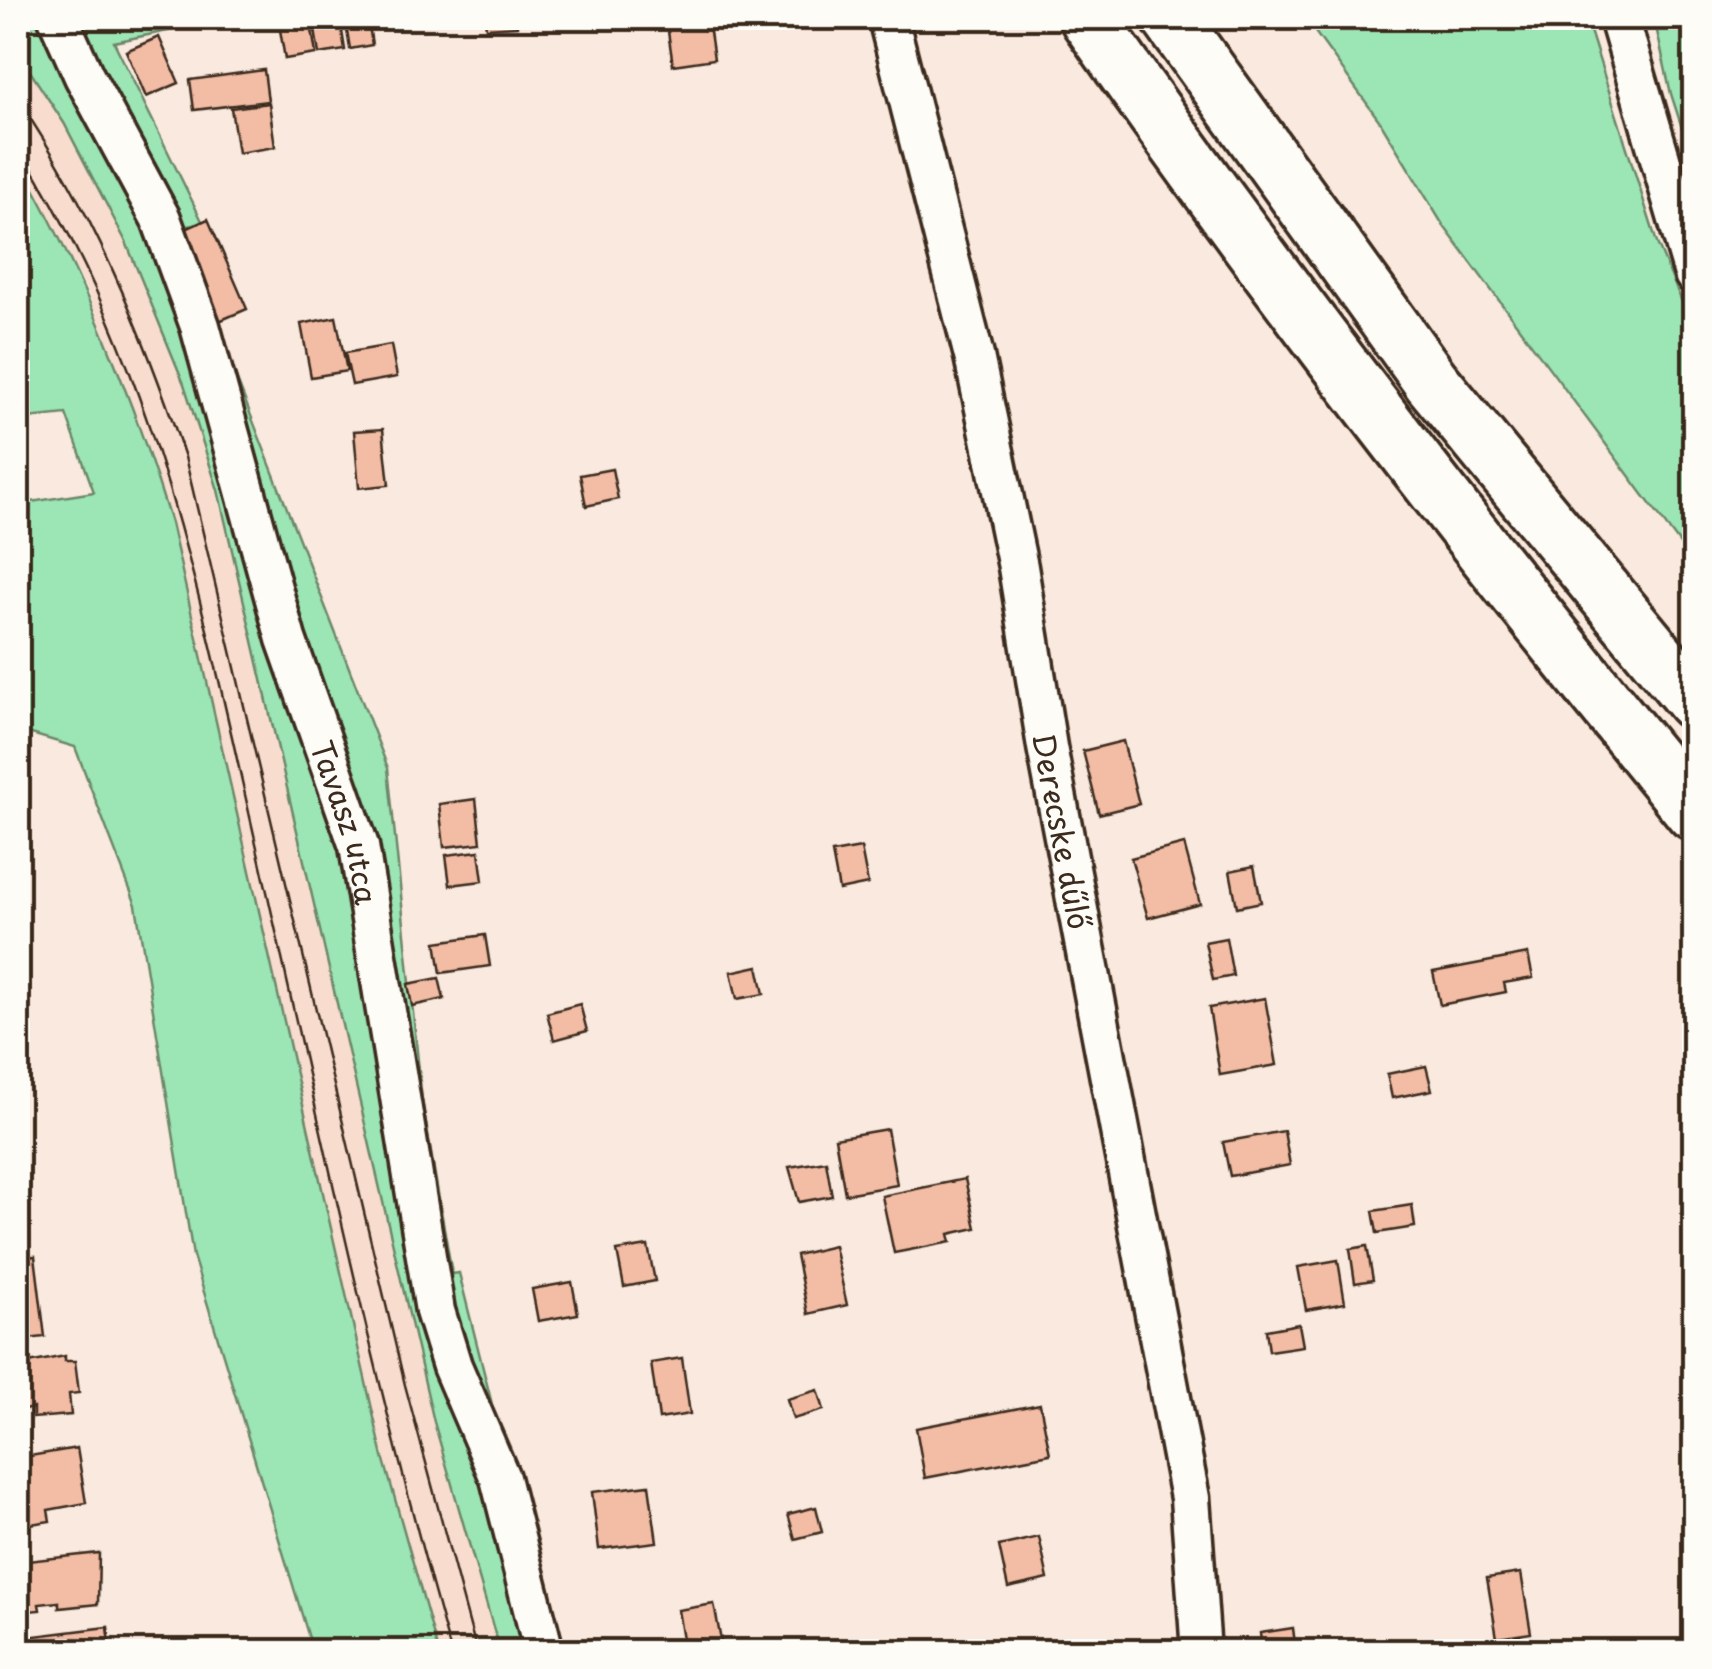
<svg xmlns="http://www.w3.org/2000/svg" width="1712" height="1669" viewBox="0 0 1712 1669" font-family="'Playpen Sans',sans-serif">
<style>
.built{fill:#f8dccd}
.green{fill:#9ce5b5;stroke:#6c886a;stroke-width:2.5}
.building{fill:#f2bca5;stroke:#3b2a1e;stroke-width:2.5}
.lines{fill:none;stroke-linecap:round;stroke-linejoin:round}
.minor-casing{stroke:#3b2a1e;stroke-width:45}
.highway-casing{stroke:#3b2a1e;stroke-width:62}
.minor{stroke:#fdfcf7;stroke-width:38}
.highway{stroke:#fdfcf7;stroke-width:55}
.tram{stroke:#3b2a1e;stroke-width:2.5}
.labels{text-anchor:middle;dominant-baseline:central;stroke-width:10;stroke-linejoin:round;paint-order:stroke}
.street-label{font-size:30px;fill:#3b2a1e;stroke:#fdfcf7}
</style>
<rect width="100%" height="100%" fill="#fae9de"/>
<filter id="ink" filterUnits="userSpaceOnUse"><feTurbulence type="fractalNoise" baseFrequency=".01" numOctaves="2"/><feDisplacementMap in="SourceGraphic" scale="20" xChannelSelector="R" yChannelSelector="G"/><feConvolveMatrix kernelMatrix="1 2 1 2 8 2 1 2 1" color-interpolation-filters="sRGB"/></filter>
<g filter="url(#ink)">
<polygon class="built" points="18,53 64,123 126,242 184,384 218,490 434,1422 500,1651 438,1651 382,1453 171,523 147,443 88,292 18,160"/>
<g class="green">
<polygon points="18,18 231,18 114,42 203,223 178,228 388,768 422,1100 452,1274 459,1273 554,1651 500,1651 434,1422 218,490 184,384 126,242 64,123 18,53"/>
<polygon points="1305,18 1586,18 1657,243 1694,330 1694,563 1443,225 1381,123"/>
<polygon points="1654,18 1694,18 1694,165 1671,94"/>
<path d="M18,160C84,276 132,396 171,523L382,1453L438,1651H313L193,1256L136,905L75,747L18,730V504L94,492L66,414L18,419Z"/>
</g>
<g class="building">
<polygon points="278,18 310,18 316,54 285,59"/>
<polygon points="313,18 340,18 345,50 319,54"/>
<polygon points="345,18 368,18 372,45 350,49"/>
<polygon points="485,18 516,18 517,26 486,28"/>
<polygon points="666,18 708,18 714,59 673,65"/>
<polygon points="159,37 179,83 146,97 126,51"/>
<polygon points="264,70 268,101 194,110 190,80"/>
<polygon points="269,103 275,147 238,153 231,108"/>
<polygon points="208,219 247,309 219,321 179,232"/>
<polygon points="336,317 347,371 311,377 301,324"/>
<polygon points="391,345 397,377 352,385 345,353"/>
<polygon points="383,429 389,485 359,488 354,431"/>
<polygon points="612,469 618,499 586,506 580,475"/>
<polygon points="1123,741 1139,804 1099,814 1083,751"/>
<polygon points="476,799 481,843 444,847 439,804"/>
<polygon points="1184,844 1200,904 1148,918 1131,858"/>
<polygon points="861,848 868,884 839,890 832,853"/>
<polygon points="479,851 483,881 450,885 446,855"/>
<polygon points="1254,866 1261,902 1237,907 1230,871"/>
<polygon points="485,935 490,966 441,973 436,942"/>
<polygon points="1226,938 1233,976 1213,980 1205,942"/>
<polygon points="1528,954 1533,978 1504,983 1506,992 1440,1005 1433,972"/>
<polygon points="758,966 764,994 737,999 731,972"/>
<polygon points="439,978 444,999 412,1006 408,984"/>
<polygon points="1265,998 1277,1065 1220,1075 1209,1008"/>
<polygon points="580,1004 587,1031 554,1040 547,1013"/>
<polygon points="1426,1066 1432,1090 1392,1098 1387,1074"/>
<polygon points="887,1129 897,1185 845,1194 835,1138"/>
<polygon points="1284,1131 1290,1165 1230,1176 1223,1142"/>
<polygon points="826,1161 832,1196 799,1202 789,1167"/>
<polygon points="965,1179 976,1228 949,1234 951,1242 894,1253 882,1196"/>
<polygon points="1412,1205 1415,1227 1377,1233 1373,1211"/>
<polygon points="648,1246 655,1281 624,1287 617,1251"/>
<polygon points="834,1246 847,1305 808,1314 796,1255"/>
<polygon points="1367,1246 1373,1280 1355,1283 1350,1249"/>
<polygon points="35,1256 45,1337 18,1340 18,1258"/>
<polygon points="1338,1260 1345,1303 1306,1310 1298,1267"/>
<polygon points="572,1282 578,1314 538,1321 532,1289"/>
<polygon points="1299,1324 1303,1346 1269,1351 1266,1330"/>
<polygon points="65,1356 65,1361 75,1361 79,1393 69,1394 71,1415 33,1418 33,1408 19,1411 18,1423 18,1365"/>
<polygon points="682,1358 690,1414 659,1419 651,1363"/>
<polygon points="818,1390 824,1410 793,1419 787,1399"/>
<polygon points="1040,1404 1050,1454 925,1478 916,1428"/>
<polygon points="77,1448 86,1503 48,1510 50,1521 18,1526 18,1458"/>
<polygon points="649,1485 657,1542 599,1549 592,1492"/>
<polygon points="816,1507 822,1532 795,1539 788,1514"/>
<polygon points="1039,1537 1048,1579 1008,1588 999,1546"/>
<polygon points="99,1553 98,1604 59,1608 59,1602 39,1604 40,1610 18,1612 18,1562"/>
<polygon points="1521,1573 1531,1633 1497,1638 1487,1578"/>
<polygon points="714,1604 722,1646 685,1652 678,1610"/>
<polygon points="108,1627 111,1652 18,1652 18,1638"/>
<polygon points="1293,1628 1296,1652 1262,1652 1260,1633"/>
</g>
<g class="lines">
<g class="minor-casing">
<g id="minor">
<path id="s1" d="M58,18L84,76L161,219L200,326L286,639L359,846L435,1311L452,1366L500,1478L544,1652"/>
<path id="s2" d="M888,18L974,356L1018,567L1047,747L1190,1498L1201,1652"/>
<polyline points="1619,18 1694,274"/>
</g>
</g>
<g class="highway-casing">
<g id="highway">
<path d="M1088,18C1278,292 1483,554 1694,812"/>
<polyline points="1170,18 1431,381 1694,701"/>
</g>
</g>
<use href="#minor" class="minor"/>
<use href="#highway" class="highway"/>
<g class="tram">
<path d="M18,100C93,210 143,332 185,457L405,1385L477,1652"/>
<path d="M18,146C156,361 202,607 258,852C319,1120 375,1388 451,1652"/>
</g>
</g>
</g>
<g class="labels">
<g class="street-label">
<text stroke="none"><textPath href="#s1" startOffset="858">Tavasz utca</textPath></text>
<text stroke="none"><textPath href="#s2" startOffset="832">Derecske dűlő</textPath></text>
</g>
</g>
<rect width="1712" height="1669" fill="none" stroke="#fdfcf7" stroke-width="60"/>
<rect x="30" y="30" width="1652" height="1609" fill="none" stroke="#3b2a1e" stroke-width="4" filter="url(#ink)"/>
</svg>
